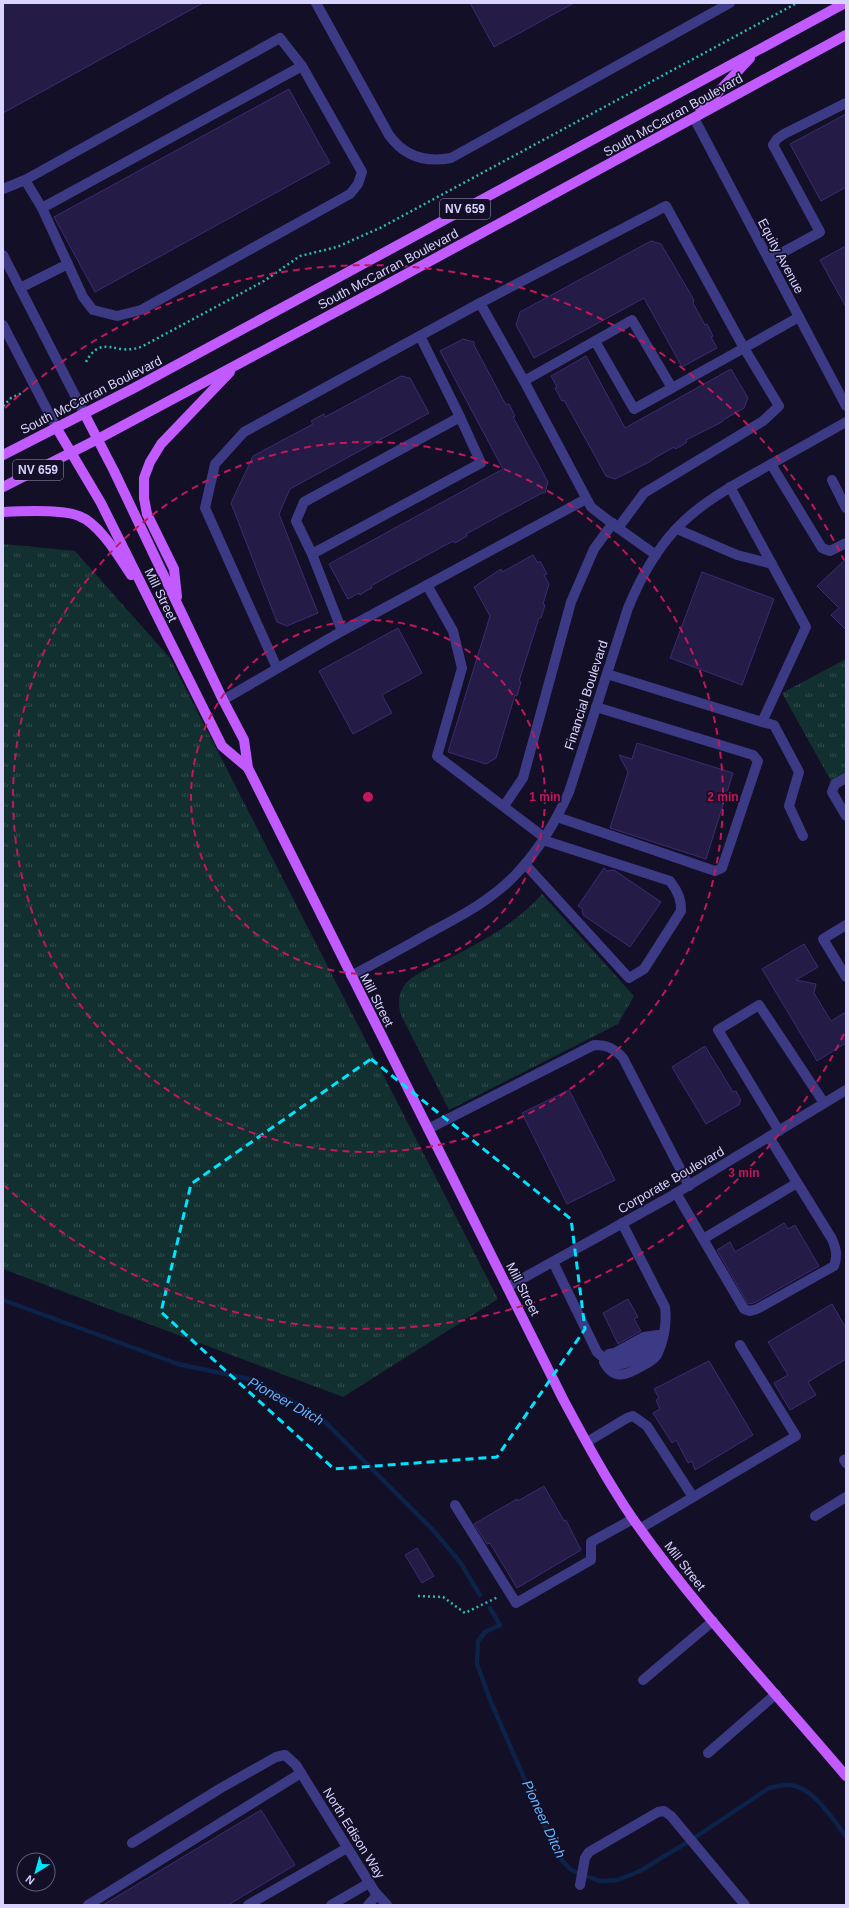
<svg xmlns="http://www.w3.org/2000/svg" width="849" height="1908" viewBox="0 0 849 1908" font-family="Arial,sans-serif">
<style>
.grass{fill:url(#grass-tufts)}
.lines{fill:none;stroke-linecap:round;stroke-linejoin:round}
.stream{stroke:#0c2248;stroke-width:4.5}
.building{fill:#241b47;stroke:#3b2d73}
.path{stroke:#2fb8b0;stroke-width:2.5;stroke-dasharray:2 3;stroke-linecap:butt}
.minor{stroke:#3d3a85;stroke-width:10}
.major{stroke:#c25bff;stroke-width:10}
.marked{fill:none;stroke:#00e5ff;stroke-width:3;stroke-dasharray:8 5;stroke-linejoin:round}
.ring{fill:none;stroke:#c2185b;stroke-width:2;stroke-dasharray:7 5}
.labels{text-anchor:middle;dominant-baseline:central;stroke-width:3.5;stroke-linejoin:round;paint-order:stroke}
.shield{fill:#130f26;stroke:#9e99be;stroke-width:1}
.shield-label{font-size:12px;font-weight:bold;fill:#d9d4ff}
.street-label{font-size:13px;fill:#d9d4ff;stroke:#130f26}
.water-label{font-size:14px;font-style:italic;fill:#62b6ff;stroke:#130f26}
.centre{fill:#c2185b;stroke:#130f26;stroke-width:2}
.ring-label{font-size:12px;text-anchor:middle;font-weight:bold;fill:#c2185b;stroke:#130f26;stroke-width:3.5;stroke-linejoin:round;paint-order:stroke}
</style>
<defs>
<pattern id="grass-tufts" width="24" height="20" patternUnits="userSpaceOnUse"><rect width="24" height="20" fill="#12302f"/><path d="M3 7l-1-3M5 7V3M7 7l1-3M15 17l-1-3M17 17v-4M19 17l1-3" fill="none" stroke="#344d4e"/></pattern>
</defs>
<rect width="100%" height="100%" fill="#130f26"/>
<g class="grass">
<polygon points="3,544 75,551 170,658 498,1299 343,1397 3,1269"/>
<polygon points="846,659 846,773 831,781 782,693"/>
<path d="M542,894L634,996L618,1024L449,1110L402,1017C397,1005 398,993 406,983C416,972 441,963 454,956C487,939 517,922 542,894Z"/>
</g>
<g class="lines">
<g class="stream">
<polyline points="3,1300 178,1364 249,1379 281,1395 320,1417 433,1530 460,1562 480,1595"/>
<path d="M490,1608L500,1625L485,1632L478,1641L477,1664L491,1702L558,1856L571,1870L583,1875L600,1881L618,1880L640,1871L691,1840L769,1788C776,1787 784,1784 791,1785C815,1789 832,1819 846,1836"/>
</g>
</g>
<g class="building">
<polygon points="3,3 203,3 3,113"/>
<polygon points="470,3 574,3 494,47"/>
<polygon points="289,89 330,163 95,292 54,217"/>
<polygon points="846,114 846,187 821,201 790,144"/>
<polygon points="651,241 661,244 694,300 693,303 705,325 707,324 713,336 711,337 717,348 682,367 644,298 534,358 516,325 520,312"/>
<polygon points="846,246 846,307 820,260"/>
<polygon points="463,339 474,342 474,345 506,405 509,404 515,416 513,417 548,482 545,493 542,493 466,534 467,536 455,543 453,541 385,578 371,586 372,588 366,591 360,595 359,593 348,599 329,564 503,469 440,351"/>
<polygon points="586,356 625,428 731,369 748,398 744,408 723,420 722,422 686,440 687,442 681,446 675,449 674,447 653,459 651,461 615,479 606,476 564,400 562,401 555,388 557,387 551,376"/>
<polygon points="401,376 410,378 429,413 290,489 279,514 318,613 287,626 277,622 231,503 253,456 313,424 311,421 324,414 325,417"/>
<polygon points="533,555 538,563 540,561 547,574 544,575 549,584 543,604 545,605 541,618 539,618 519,681 521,682 517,696 515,695 496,758 486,764 448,752 490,616 474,587 501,569 502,572"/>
<polygon points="846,559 846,630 831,615 839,608 817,586"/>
<polygon points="702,572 774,599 742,685 670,658"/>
<polygon points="398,628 422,673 382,695 392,713 353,734 319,671"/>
<polygon points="637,743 733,773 706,859 610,828 628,772 619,755 632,759"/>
<polygon points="604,868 607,871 614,870 661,902 630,947 583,915 582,908 578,906"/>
<polygon points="804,944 818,967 796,980 816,984 814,993 831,1021 846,1012 846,1043 817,1061 762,969"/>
<polygon points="705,1046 733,1092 736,1091 741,1101 739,1102 740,1104 706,1124 672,1067"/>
<polygon points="569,1090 615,1180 567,1204 522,1113"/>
<polygon points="784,1223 788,1229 795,1225 819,1266 754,1303 748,1304 717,1250 730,1242 735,1252"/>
<polygon points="628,1299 638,1317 634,1319 641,1331 618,1344 603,1313"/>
<polygon points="832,1304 846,1328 846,1359 808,1382 816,1395 790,1410 774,1383 788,1375 768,1342"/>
<polygon points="709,1361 753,1435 695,1470 692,1461 688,1463 676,1440 672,1443 653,1413 660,1409 656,1400 659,1398 654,1389"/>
<polygon points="544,1486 564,1521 566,1520 581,1550 517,1588 490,1543 487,1544 474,1524 517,1499 518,1501"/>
<polygon points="417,1548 434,1576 422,1583 405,1555"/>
<polygon points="261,1810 295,1865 228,1905 103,1905"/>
</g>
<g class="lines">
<g class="path">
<path d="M86,362C102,332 117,358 143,346L264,281L300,256L337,247L382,227L797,3"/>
<polyline points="3,406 11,398 22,393"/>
<polyline points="418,1596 443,1597 465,1613 498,1597"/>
</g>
<g class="minor">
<path d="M316,3L389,135C404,156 425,163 451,158L730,3"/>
<polyline points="694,118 846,406"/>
<polyline points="3,189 25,180 280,38 302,66 362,172 358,184 350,194 141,310 117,316 93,310 83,297 42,208 25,180"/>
<polyline points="42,208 302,66"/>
<polyline points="3,255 84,413"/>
<polyline points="769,260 820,232 773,145 777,139 784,134 846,103"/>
<polyline points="20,288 68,264"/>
<polyline points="3,325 56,427"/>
<polyline points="420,336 460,417"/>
<polyline points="595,341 634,409 672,388"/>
<polyline points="524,381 480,303 666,206 744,348 672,388 632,320 524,381 591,507 618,528"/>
<polyline points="771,464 822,548 830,551 846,543"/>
<polyline points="832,480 846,508"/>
<polyline points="677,529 737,555 772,564"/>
<polyline points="312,554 296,521 304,502 460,417 481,463 312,554 342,631 586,499"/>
<polyline points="656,555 618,528 644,493 763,421 779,406 744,348 799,317"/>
<polyline points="427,585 453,631 462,668 437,756 545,838"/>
<polyline points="277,668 205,508 215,464 244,432 480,303"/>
<polyline points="607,674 762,722 806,627 730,487"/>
<polyline points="223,700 342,631"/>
<polyline points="762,722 774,725 799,772 789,806 803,836"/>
<polyline points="846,778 835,784 832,792 846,816"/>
<polyline points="504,806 523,778 571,602 594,549 613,523"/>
<polyline points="557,817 715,871 722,868 758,761 753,755 596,707"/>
<path d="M525,864L629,978L644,969L681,911C682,899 677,890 670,881L543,840"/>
<polyline points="846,925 823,939 846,977"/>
<path d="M351,976C377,962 403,948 429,933C461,916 494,899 519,871C541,847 556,821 569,792L628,608C640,579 654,553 675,530C700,503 732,486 764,468C791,453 819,437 846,422"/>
<path d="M428,1129L594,1045C607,1045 614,1048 623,1058L689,1186"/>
<polyline points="779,1131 718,1030 759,1005 824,1103"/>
<path d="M676,1193L744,1309L750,1311L757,1309L834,1266C838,1255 836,1249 832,1239L769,1137"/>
<polyline points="703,1239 797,1183"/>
<path d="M553,1262L597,1352C600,1355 606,1360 611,1360C620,1361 653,1340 662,1334"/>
<polyline points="507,1287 668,1198 846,1090"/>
<polyline points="609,1354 615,1353 644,1337 658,1335"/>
<path d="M604,1362C614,1381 627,1375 642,1366C648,1363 654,1360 657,1355C664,1340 667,1323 665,1307L622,1223"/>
<path d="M610,1365C620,1367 643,1357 651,1350C654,1348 657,1343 659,1340"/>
<polyline points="587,1442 627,1418 633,1416 647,1426 693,1497"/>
<polyline points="846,1459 844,1460 846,1463"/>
<polyline points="455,1505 516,1603 591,1560 591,1542 633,1519"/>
<polyline points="815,1516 846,1497"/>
<polyline points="641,1528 796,1436 740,1345"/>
<polyline points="643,1680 713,1621"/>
<polyline points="708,1753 776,1694"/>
<polyline points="132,1843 221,1788 276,1757 285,1755 296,1765 375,1892 387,1905"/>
<polyline points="580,1885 585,1858 589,1852 658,1812 664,1811 671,1816 745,1905"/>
<polyline points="88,1905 301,1773"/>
<polyline points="248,1905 347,1848"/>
<polyline points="331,1905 369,1883"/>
<polyline points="368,1905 377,1895"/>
</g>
<g class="major">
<polyline points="699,107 709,102 750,58"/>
<path d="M84,413L114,471L223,700L244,740L248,768L563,1399C585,1440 607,1481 633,1519C697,1610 774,1691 846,1776"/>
<polyline points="56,427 101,503 222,746 248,768"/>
<polyline points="3,455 134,388 845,3"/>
<polyline points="3,487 98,439 386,285 846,35"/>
<path d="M3,512C22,511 62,509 79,516C100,524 119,557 131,575"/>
<polyline points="177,597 174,569 147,514 144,498 144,478 150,462 161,444 230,372"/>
</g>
</g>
<path class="marked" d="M371,1059L571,1219L585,1329L497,1457L334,1469L161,1312L191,1184Z"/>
<g class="ring">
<circle cx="368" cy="797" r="177"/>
<circle cx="368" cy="797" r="355"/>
<path d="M844 1034A532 532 0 0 1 5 1186M5 408A532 532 0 0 1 844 560"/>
</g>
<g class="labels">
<g class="shield">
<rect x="440" y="199" width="50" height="20" rx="3"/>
<rect x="13" y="460" width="50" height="20" rx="3"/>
</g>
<g class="shield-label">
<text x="465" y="209">NV 659</text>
<text x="38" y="470">NV 659</text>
</g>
<g class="street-label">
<text transform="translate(673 115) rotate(-29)">South McCarran Boulevard</text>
<text transform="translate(781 256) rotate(62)">Equity Avenue</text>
<text transform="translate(388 269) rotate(-28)">South McCarran Boulevard</text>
<text transform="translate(91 395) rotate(-27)">South McCarran Boulevard</text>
<text transform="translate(161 595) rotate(64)">Mill Street</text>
<text transform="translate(586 695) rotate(-72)">Financial Boulevard</text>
<text transform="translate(377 1000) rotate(63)">Mill Street</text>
<text transform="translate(671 1180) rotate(-30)">Corporate Boulevard</text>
<text transform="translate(523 1289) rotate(63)">Mill Street</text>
<text transform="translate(685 1566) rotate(52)">Mill Street</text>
<text transform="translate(354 1833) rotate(58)">North Edison Way</text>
</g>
<g class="water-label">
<text transform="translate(286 1401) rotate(29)">Pioneer Ditch</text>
<text transform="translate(544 1819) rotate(65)">Pioneer Ditch</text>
</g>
</g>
<circle cx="368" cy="797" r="6" class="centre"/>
<g class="ring-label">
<text x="545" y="801">1 min</text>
<text x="723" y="801">2 min</text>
<text x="744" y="1177">3 min</text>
</g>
<rect width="849" height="1908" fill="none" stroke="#d9d4ff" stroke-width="8"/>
<g transform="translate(36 1872) rotate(217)"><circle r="19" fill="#130f26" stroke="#625e7d"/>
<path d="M0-3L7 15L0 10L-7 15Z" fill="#00e5ff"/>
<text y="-6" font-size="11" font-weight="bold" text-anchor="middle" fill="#d9d4ff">N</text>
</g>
</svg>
